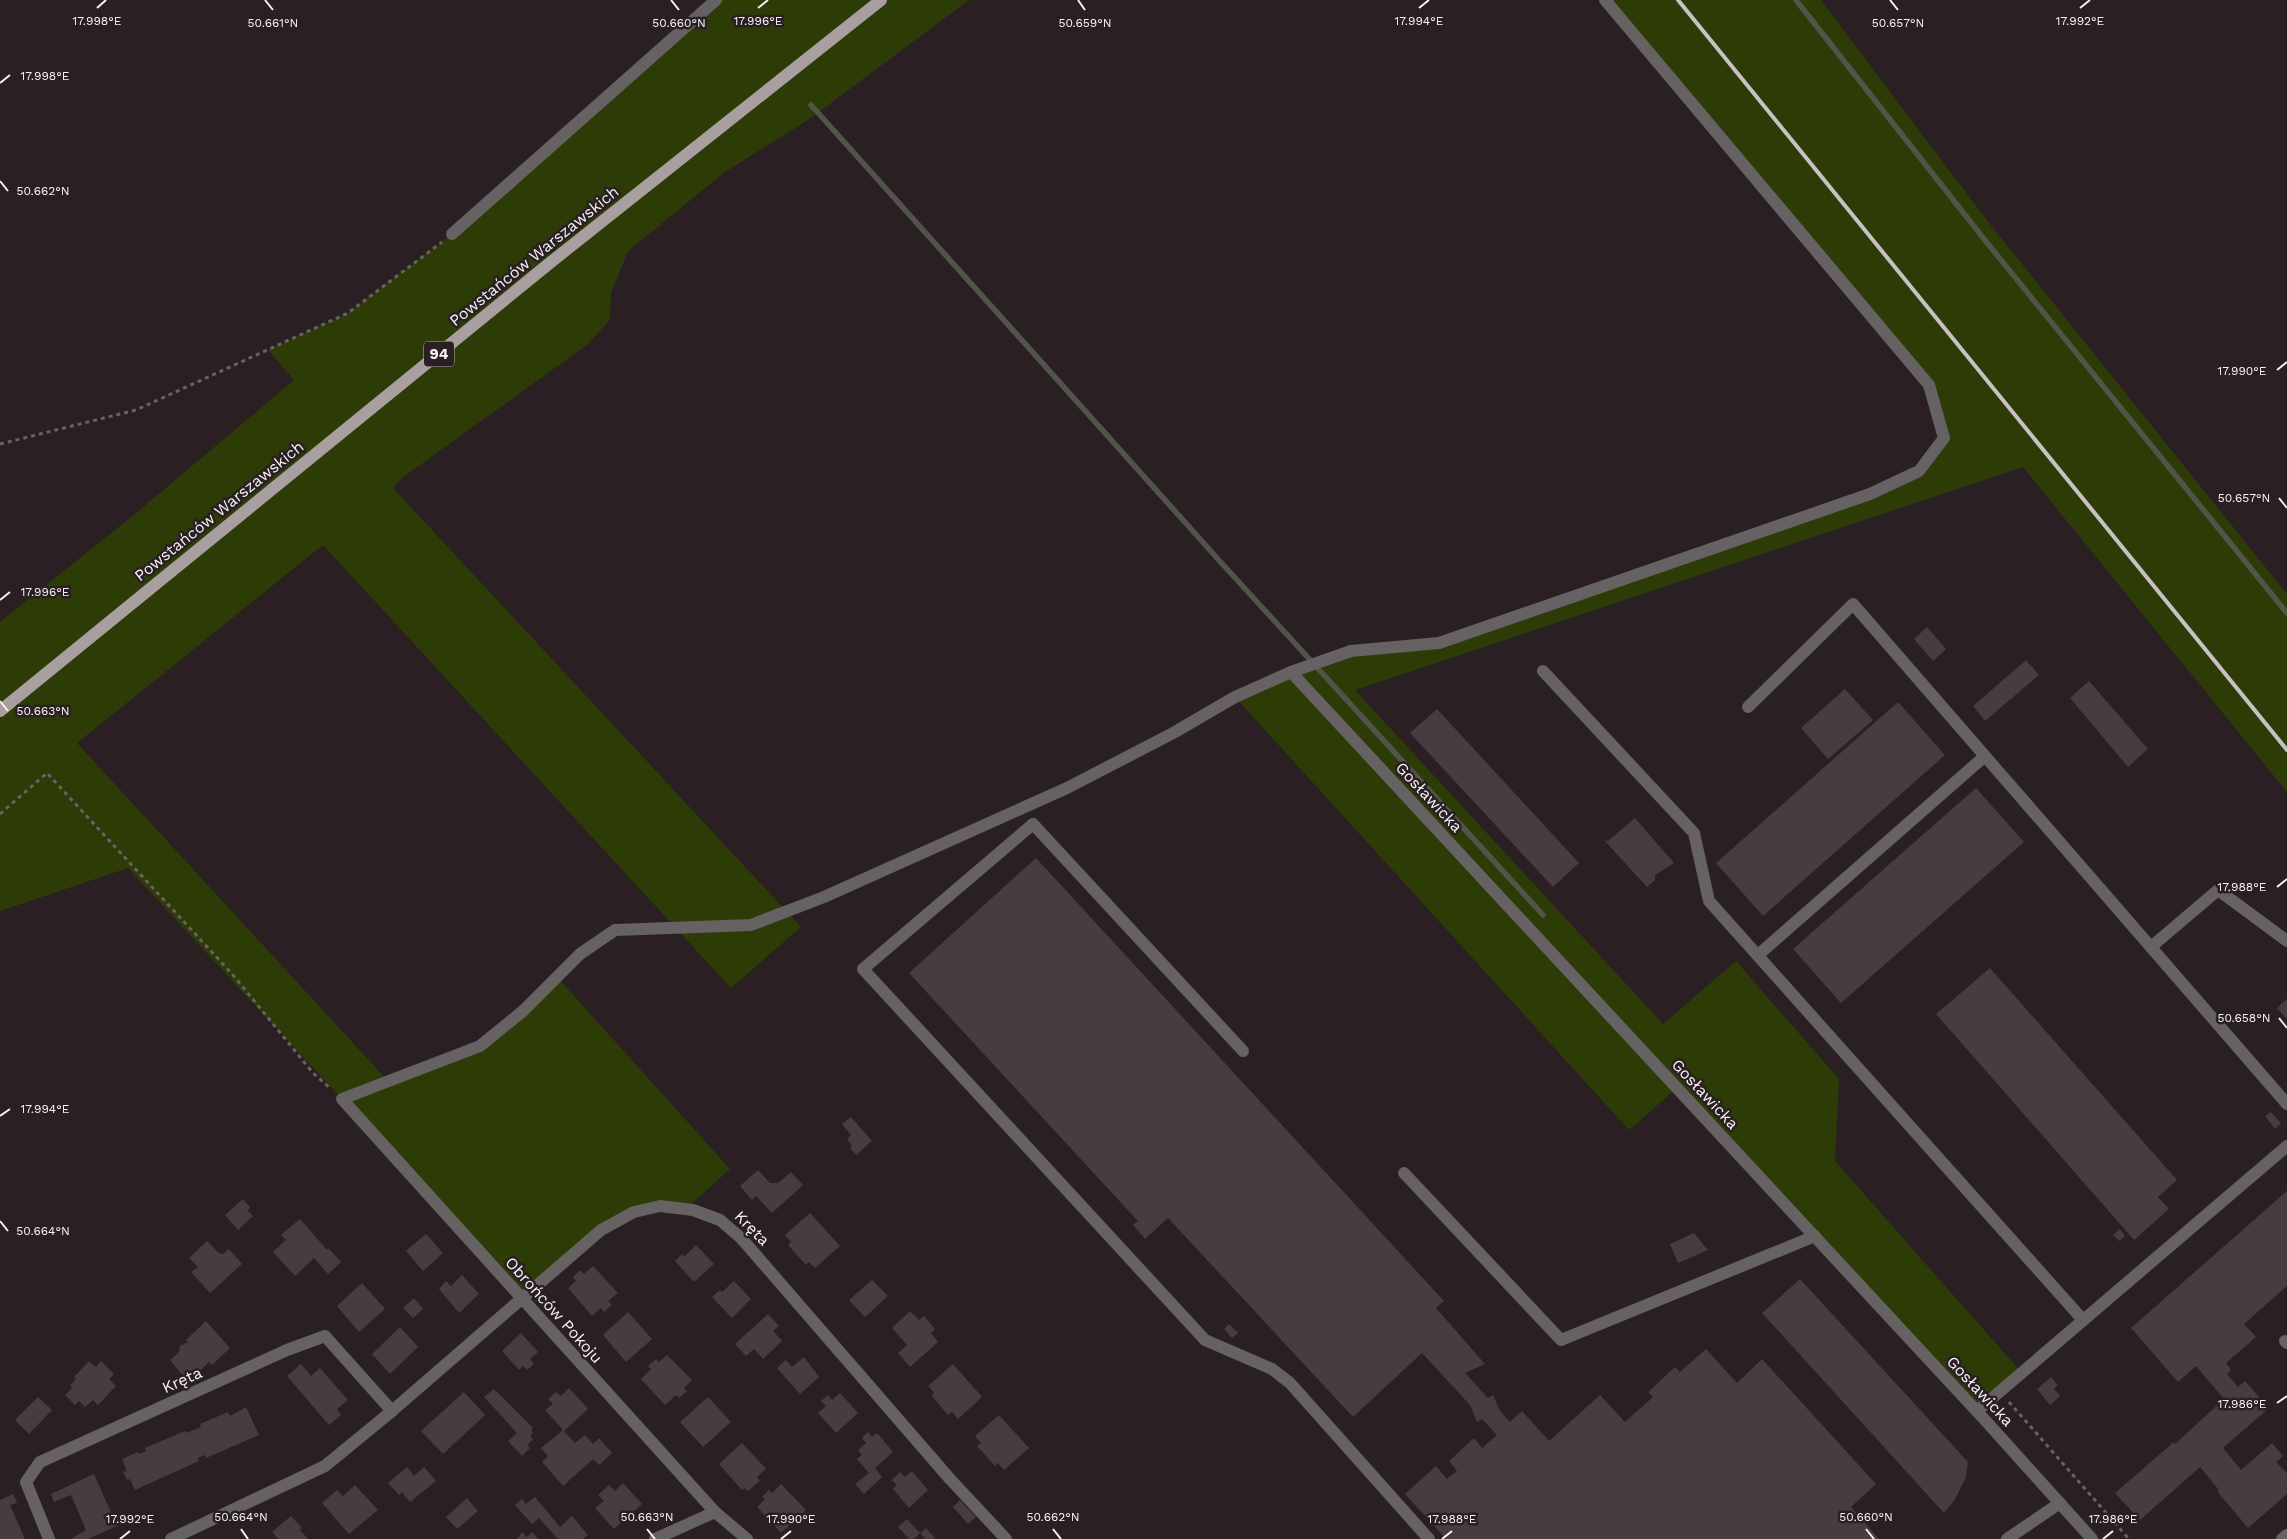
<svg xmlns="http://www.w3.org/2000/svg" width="2287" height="1539" viewBox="0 0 2287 1539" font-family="'Work Sans',sans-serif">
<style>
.green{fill:#2d3b07}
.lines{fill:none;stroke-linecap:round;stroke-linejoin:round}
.stream{stroke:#515449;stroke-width:5.5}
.building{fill:#473c3f}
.path{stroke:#6a6164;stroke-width:3;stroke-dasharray:4 4;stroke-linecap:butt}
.minor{stroke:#666162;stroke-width:12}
.major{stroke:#a99ea0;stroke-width:12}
.rail{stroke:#c8c1c3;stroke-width:4}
.ticks{fill:none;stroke:#f9f2f4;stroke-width:2}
.labels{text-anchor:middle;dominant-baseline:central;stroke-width:5;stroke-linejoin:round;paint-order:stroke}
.shield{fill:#2a2023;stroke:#bbb3b5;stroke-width:1}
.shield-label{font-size:15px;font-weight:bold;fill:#f9f2f4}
.street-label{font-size:16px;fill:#f9f2f4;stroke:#2a2023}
.ticks-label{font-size:12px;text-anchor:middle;fill:#f9f2f4;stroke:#2a2023;stroke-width:5;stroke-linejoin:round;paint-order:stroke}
</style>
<rect width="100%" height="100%" fill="#2a2023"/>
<g class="green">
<polygon points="716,0 969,0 808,120 725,172 628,251 611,293 610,320 588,344 402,478 393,488 801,927 731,988 323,545 77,743 388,1081 480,1046 557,977 730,1169 686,1209 634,1212 521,1299 342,1099 128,868 0,911 0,622 135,514 294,380 268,350 348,313 452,234"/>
<polygon points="1605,0 1821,0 1989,223 2287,594 2287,792 2023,467 1355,690 1663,1024 1736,961 1839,1079 1835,1161 2022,1373 1977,1411 1677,1088 1629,1130 1235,697 1351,651 1439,643 1919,471 1943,439 1929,385"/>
</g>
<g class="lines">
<g class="stream">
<polyline points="1796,0 1984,239 2287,613"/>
<polyline points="811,105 1217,558 1543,915"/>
</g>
</g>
<g class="building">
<polygon points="1927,627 1946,649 1933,661 1914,639"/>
<polygon points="2026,660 2039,675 1985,721 1973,706"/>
<polygon points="2089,681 2148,749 2128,767 2070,698"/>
<polygon points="1845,689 1873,720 1828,759 1801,728"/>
<polygon points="1898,702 1945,755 1763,916 1716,863"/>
<polygon points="1437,709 1579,863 1553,887 1410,733"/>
<polygon points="1976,788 2024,842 1841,1003 1793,949"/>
<polygon points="1635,818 1674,863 1655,875 1655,880 1647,887 1604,840 1608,841"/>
<polygon points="1036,858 1444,1301 1436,1308 1485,1364 1465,1373 1488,1398 1493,1395 1500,1411 1510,1422 1522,1411 1549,1441 1600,1395 1625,1422 1653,1397 1648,1392 1675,1367 1680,1372 1706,1349 1737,1383 1762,1359 1876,1484 1851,1507 1879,1539 1446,1539 1405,1494 1436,1466 1447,1479 1457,1471 1449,1461 1474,1438 1482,1448 1497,1435 1482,1419 1477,1422 1470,1405 1422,1353 1353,1417 1168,1218 1145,1239 1133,1225 1138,1221 909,973"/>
<polygon points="1990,968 2177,1180 2158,1197 2169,1209 2134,1240 1936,1014"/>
<polygon points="2287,999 2287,1019 2277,1008"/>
<polygon points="2271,1112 2281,1123 2275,1129 2265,1116"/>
<polygon points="851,1117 872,1141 856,1155 850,1148 852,1146 847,1139 851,1135 842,1124"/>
<polygon points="758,1170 770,1183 778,1183 791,1172 803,1185 772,1213 756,1196 752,1200 740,1186"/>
<polygon points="2287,1191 2287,1286 2244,1324 2256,1337 2226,1363 2231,1370 2227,1374 2238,1387 2245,1381 2269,1408 2223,1448 2241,1470 2272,1443 2283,1456 2276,1462 2287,1473 2287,1494 2248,1528 2217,1491 2219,1490 2200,1467 2140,1520 2115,1493 2174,1442 2175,1444 2224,1399 2196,1366 2178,1382 2131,1328"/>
<polygon points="243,1199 250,1207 248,1211 253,1216 238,1230 225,1215"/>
<polygon points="810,1213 840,1246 815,1268 809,1262 806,1265 788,1245 791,1242 785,1235"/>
<polygon points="300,1219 327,1250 328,1248 341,1262 328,1274 314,1258 295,1276 273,1252 286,1240 281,1235"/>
<polygon points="2120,1229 2125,1236 2119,1241 2113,1235"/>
<polygon points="1694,1233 1708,1250 1678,1263 1670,1244"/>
<polygon points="426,1234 443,1253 423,1271 406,1251"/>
<polygon points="207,1241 219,1253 223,1254 229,1249 242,1264 210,1293 191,1272 198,1267 189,1258"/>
<polygon points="696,1245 714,1264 694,1282 675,1261 682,1254 684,1257"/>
<polygon points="593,1266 618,1293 608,1301 612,1305 604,1312 601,1308 592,1316 568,1288 576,1281 573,1277 580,1270 584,1274"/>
<polygon points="462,1275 479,1294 459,1313 439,1289 446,1281 451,1286"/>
<polygon points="1800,1279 1968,1462 1966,1477 1954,1501 1944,1513 1762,1313"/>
<polygon points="872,1280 888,1296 865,1317 849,1300"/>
<polygon points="734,1281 751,1299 732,1318 712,1297 720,1290 722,1292"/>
<polygon points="362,1283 385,1309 359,1332 337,1306"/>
<polygon points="414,1298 423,1309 413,1318 403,1308"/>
<polygon points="910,1311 919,1320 924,1316 935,1329 931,1333 938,1342 910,1367 898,1353 907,1345 892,1328"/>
<polygon points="628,1312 652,1339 626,1362 603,1335"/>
<polygon points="768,1314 779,1326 773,1331 782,1341 763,1359 754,1349 746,1356 735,1344"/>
<polygon points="206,1321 230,1348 212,1365 209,1362 198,1373 194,1369 184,1377 170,1360 179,1352 180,1346 188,1342 186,1340"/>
<polygon points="1229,1324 1238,1333 1232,1338 1224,1329"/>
<polygon points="400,1327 418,1347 390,1374 372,1354"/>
<polygon points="521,1333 538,1352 530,1359 534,1364 527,1370 523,1366 519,1370 502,1351"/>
<polygon points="667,1355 692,1380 684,1388 687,1391 679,1398 676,1395 665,1405 641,1379 651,1369 648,1366 656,1359 659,1362"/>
<polygon points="804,1357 819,1377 800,1394 777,1368 786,1360 792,1367"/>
<polygon points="89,1361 96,1367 101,1361 114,1374 109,1379 116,1386 98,1405 93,1400 85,1407 79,1401 75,1405 65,1395 72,1388 70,1385 76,1379 74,1377"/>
<polygon points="301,1364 311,1376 320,1368 348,1400 337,1409 341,1415 329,1425 287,1376"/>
<polygon points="953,1364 982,1397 958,1419 952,1412 948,1415 932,1396 934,1392 928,1386"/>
<polygon points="2051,1377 2058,1385 2054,1389 2060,1396 2050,1405 2037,1389"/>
<polygon points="569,1388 588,1409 564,1431 575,1443 585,1435 593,1444 599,1438 612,1453 599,1465 593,1459 563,1486 542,1462 548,1456 541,1448 563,1430 545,1410 553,1404 548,1399 556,1392 561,1396"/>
<polygon points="494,1389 533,1428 531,1430 533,1433 530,1436 533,1439 527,1445 530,1448 522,1456 508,1441 517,1433 484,1397"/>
<polygon points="464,1392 485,1415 443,1454 421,1431"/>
<polygon points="840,1393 858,1413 836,1433 818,1413 826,1406 821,1401 828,1395 832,1400"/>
<polygon points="38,1397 52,1410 29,1434 15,1420"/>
<polygon points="708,1397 731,1422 703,1447 680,1422"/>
<polygon points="246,1407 259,1435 206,1458 205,1455 198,1458 199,1461 135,1490 130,1479 127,1480 123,1472 127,1471 122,1459 138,1452 139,1454 146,1451 145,1448 185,1431 186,1433 201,1427 200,1424 228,1412 230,1416"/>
<polygon points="999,1415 1029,1448 1004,1470 998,1463 995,1466 977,1446 981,1443 975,1436"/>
<polygon points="868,1432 872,1437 877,1433 893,1452 875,1468 882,1477 864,1494 855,1484 869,1473 857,1459 862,1455 858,1450 866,1443 862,1438"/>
<polygon points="742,1443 766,1469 757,1477 760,1481 748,1491 745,1488 742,1490 719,1464"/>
<polygon points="407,1467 414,1476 424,1467 436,1481 410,1502 402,1492 399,1495 388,1483"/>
<polygon points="912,1471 928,1490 909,1508 893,1489 897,1485 892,1480 900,1472 905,1477"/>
<polygon points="94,1474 117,1526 88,1539 71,1539 86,1530 71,1495 54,1502 51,1494"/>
<polygon points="623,1483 642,1504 614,1529 595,1508 604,1501 598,1495 609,1485 615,1491"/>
<polygon points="781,1484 806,1510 797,1518 799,1521 794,1525 792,1523 781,1533 757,1507 765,1499 762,1497 769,1490 772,1493"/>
<polygon points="355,1485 378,1510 349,1534 322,1503 337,1490 343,1496"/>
<polygon points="13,1494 17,1503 10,1505 25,1539 0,1539 0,1500"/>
<polygon points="535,1497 560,1527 572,1516 588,1535 583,1539 558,1539 539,1518 532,1524 515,1505 522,1499 526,1504"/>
<polygon points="467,1498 478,1511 457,1529 446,1517"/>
<polygon points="960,1500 976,1517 968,1524 953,1507"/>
<polygon points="291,1516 302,1528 300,1530 308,1539 278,1539 272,1532"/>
<polygon points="907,1519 920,1533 914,1539 909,1539 898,1527"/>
<polygon points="926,1528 935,1538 933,1539 925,1539 920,1533"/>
<polygon points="522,1532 527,1537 532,1532 538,1539 517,1539"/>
</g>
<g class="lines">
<g class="path">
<polyline points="0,444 136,410 348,313 442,242"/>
<polyline points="0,814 47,773 233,975 313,1073 331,1089"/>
<polyline points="2009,1402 2129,1539"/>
</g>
<g class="minor">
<polyline points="452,234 716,0"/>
<polyline points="1543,671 1694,833 1709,901 2083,1320"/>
<polyline points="1291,672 1984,1419 2092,1539"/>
<polyline points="1748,707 1853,604 2287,1104"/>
<polyline points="2151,947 2218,890 2287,941"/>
<polyline points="1758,955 1985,756"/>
<polyline points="1243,1051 1033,824 863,969 1205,1340 1272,1369 1290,1383 1429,1539"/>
<polyline points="1404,1173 1561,1340 1815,1236"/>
<polyline points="2285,1341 2287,1343"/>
<polyline points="1977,1411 2287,1146"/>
<polyline points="49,1539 26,1482 40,1462 287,1350 325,1336 392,1411"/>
<polyline points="171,1539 325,1466 392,1411 601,1230 634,1212 660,1206 693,1210 720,1220 741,1238 950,1479 1006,1539"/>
<polyline points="655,1539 715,1512"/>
<polyline points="747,1539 715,1512 342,1099 480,1046 523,1011 580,954 615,930 751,925 824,897 1067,788 1175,732 1235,697 1291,672 1351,651 1439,643 1870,494 1919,471 1944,438 1929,385 1605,0"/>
<polyline points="2007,1539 2060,1503"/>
<polyline points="2282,1539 2287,1535"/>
</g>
<polyline class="major" points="0,711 551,262 881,0"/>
<polyline class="rail" points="1678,0 2287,750"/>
</g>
<path class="ticks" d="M265,0L273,10M671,0L679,10M1078,0L1085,10M1890,0L1898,10M97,8L106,0M758,8L768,0M1419,8L1429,0M2080,8L2090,0M0,83L10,75M0,181L8,191M2277,370L2287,362M2279,498L2287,508M0,600L10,592M0,701L8,711M2277,887L2287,879M2279,1018L2287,1028M0,1116L10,1109M0,1221L8,1231M2277,1403L2287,1396M241,1529L248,1539M647,1529L655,1539M1053,1529L1061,1539M1866,1529L1874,1539M120,1539L130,1531M781,1539L791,1531M1442,1539L1452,1531M2103,1539L2113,1531"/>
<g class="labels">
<rect class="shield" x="424" y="341.5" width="30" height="25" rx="4"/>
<g class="shield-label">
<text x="439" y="354">94</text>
</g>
<g class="street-label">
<text transform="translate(534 256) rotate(-39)">Powstańców Warszawskich</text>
<text transform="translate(219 511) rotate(-39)">Powstańców Warszawskich</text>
<text transform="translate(1429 797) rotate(47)">Gosławicka</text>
<text transform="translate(1705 1094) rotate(47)">Gosławicka</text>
<text transform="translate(752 1228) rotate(45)">Kręta</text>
<text transform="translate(554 1310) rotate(48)">Obrońców Pokoju</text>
<text transform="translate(182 1380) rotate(-24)">Kręta</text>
<text transform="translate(1980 1391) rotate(47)">Gosławicka</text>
</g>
</g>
<g class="ticks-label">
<text x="97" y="25">17.998°E</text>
<text x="758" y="25">17.996°E</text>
<text x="1419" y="25">17.994°E</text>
<text x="2080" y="25">17.992°E</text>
<text x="273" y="27">50.661°N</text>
<text x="679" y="27">50.660°N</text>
<text x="1085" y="27">50.659°N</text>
<text x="1898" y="27">50.657°N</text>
<text x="45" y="80">17.998°E</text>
<text x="43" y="195">50.662°N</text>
<text x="2242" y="375">17.990°E</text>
<text x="2244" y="502">50.657°N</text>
<text x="45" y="596">17.996°E</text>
<text x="43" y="715">50.663°N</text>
<text x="2242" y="891">17.988°E</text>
<text x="2244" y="1022">50.658°N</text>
<text x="45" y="1113">17.994°E</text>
<text x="43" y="1235">50.664°N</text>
<text x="2242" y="1408">17.986°E</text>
<text x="241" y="1521">50.664°N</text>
<text x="647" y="1521">50.663°N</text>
<text x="1053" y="1521">50.662°N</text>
<text x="1866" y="1521">50.660°N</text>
<text x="130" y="1523">17.992°E</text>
<text x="791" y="1523">17.990°E</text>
<text x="1452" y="1523">17.988°E</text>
<text x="2113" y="1523">17.986°E</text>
</g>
</svg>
